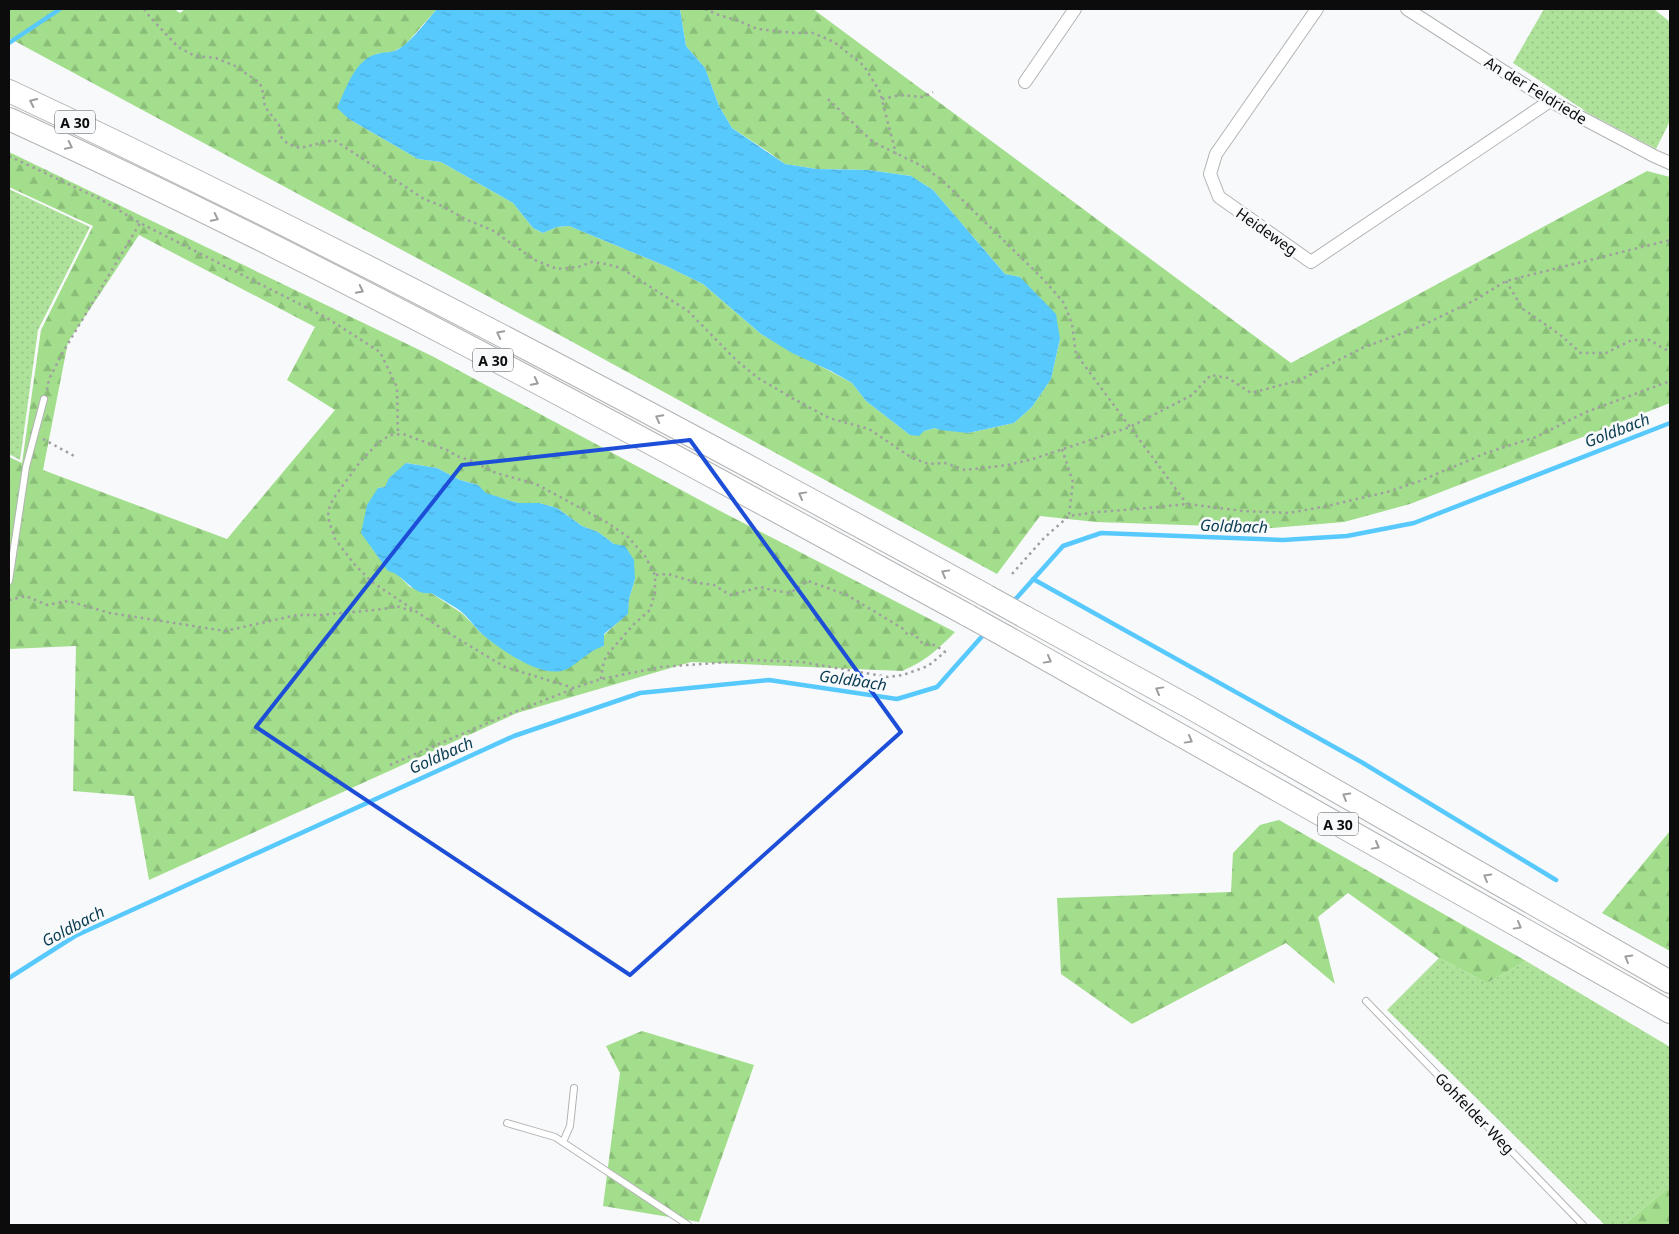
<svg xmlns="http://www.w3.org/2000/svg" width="1679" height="1234" viewBox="0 0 1679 1234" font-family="'Noto Sans',sans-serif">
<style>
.grass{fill:url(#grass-dots)}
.forest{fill:url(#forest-firs);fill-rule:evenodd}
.water{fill:url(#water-ripples)}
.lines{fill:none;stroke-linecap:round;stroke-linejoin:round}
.stream{stroke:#58c9fd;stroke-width:4.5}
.lane-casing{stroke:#b2b3b4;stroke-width:8}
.street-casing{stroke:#b2b3b4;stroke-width:14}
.highway-casing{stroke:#b2b3b4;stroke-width:24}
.path{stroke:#9f9fa0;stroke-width:2.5;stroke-dasharray:2.5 4;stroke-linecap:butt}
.lane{stroke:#fff;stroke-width:6}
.street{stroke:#fff;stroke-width:12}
.highway{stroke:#fff;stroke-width:22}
.highway-bridge-casing{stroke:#b2b3b4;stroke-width:24;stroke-linecap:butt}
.highway-bridge{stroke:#fff;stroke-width:22}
.oneway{stroke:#9e9e9e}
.marked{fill:none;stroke:#1d4ed8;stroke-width:4;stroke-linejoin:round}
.labels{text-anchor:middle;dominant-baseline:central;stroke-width:5;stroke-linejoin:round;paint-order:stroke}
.shield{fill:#f8f9fb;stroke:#535354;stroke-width:1}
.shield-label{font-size:14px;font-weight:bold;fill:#0c0c0c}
.street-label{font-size:15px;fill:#0c0c0c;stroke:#f8f9fb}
.water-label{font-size:16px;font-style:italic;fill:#083b50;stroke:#f8f9fb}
</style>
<defs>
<pattern id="grass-dots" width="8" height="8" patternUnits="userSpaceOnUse" patternTransform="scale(1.25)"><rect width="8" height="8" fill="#aee29a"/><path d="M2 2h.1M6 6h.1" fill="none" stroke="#94c184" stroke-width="1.8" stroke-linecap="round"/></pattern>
<pattern id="forest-firs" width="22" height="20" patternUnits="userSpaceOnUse" patternTransform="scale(1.25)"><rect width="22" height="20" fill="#a2de8c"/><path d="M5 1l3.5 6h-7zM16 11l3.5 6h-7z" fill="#8abd78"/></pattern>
<pattern id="water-ripples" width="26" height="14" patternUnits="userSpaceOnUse" patternTransform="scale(1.25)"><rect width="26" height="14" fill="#58c9fd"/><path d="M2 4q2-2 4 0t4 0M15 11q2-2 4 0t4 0" fill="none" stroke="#4babd8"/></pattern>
</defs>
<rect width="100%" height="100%" fill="#f8f9fb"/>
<g class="grass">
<polygon points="1544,9 1654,9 1670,22 1670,121 1656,149 1588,113 1513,63"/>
<polygon points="9,189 90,227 38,330 20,460 9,454"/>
<polygon points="1439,958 1487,983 1526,961 1670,1047 1670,1186 1624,1225 1605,1225 1387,1010"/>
</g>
<g class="forest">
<polygon points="9,9 174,9 180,13 185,9 437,9 404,46 392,52 376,54 349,119 418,159 441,162 513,203 533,228 543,233 557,227 569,226 668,267 703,284 761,334 852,383 866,401 910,435 935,428 968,433 1014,423 1032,407 1051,379 1060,339 1020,277 1005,274 933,190 911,176 868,170 817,169 785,164 767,151 732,128 719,106 705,68 686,46 680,9 813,9 1291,363 1647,171 1670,177 1670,403 1410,504 1344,522 1272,528 1096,522 1040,516 997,574 567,339 9,38"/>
<path d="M9,152L432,356L724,513L955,632C936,651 927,660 902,671L691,662L517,713L149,880L134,796L73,791L76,646L9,649V457L22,463L41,330L93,226L9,187ZM139,235L315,327L287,380L335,410L227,539L43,470L68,342ZM406,463L437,468L460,480L478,485L485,493L518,503H539L557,508L582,526L598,532L614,544L635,579L629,599L627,614L604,635V646L595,648L578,661H521L481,633L463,614L431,593L410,587L395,572L388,570L371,547L378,488L385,487Z"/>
<polygon points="1279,820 1526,961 1487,983 1439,958 1348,893 1318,917 1335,984 1286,943 1132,1024 1061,974 1057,898 1231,892 1233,853 1260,825"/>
<polygon points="1670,831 1670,951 1602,913"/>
<polygon points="642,1031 754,1065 699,1222 603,1206 620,1073 606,1046"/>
<polygon points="1670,1186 1670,1225 1624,1225"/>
</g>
<g class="water">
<path d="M437,9H680L686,46L705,68L719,106L732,128L785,164L817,169L868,170L911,176L933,190L1005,274L1020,277L1056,314L1060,339L1051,379L1032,407L1014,423L968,433L940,430L935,428L924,431L919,436L910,435L866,401L852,383L831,371L792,353L761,334L703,284L668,267L569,226L557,227L543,233L533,228L513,203L441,162L418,159L349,119L337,108C346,89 355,59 377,54C388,51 393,54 403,46C415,37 427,20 437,9Z"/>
<path d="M406,463L437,468L460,480L478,485L486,493L518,503H539L557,508L582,526L598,532L614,544L625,546L634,560L635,579L629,599L628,614L604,634V646C588,650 574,669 561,671C538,676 496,647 480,632C474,626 470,620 464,614C455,606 442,600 431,593C412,596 404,574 388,571L361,533L367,505L378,488L385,487L389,478Z"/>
</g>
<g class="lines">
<g class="stream">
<polyline points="9,43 60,9"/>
<polyline points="1033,579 1363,763 1556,880"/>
<polyline points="1012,603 1063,546 1101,533 1283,540 1347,536 1414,523 1670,423"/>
<polyline points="9,978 75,936 514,736 640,693 769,680 897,699 937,687 985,633"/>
</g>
<g class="lane-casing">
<g id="lane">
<polyline points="9,581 26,467 44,399"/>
<polyline points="1366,1001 1583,1225"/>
<polyline points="507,1123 555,1137 688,1225"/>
<polyline points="563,1142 570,1126 574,1088"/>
</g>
</g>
<g class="street-casing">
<g id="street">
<polyline points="1317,9 1216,154 1210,174 1219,197 1311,262 1550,101"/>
<polyline points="1407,9 1550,101 1654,156 1670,163"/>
<polyline points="1025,82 1075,9"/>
</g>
</g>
<g class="highway-casing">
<g id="highway">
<path d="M9,91C341,247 665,419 987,596"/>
<path d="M9,119C337,269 653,444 969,616"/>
<polyline points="1023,616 1191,708 1670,982"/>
<polyline points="1005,636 1670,1012"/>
</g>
</g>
<g class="path">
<polyline points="144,9 150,17 178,47 195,56 216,58 235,66 257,81 262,87 265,107 279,125 280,136 288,144 300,148 334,140 424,199 442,206 465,219 492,230 535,260 557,269 578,267 592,262 606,264 621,268 688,311 736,360 758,378 792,398 829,418 869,429 912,458 929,464 945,463 965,470 1008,465 1033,459 1130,427 1192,395 1211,375 1228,378 1251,393 1300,380 1362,348 1419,327 1475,300 1506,281 1670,240"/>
<polyline points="705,9 719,15 739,21 757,29 794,33 813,33 834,42 864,66 880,92 896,154"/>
<polyline points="828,99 873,142 922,166 942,180 1044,280 1064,303 1072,324 1076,354 1187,504"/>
<polyline points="882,99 901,95 923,97 933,92"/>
<polyline points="9,156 100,199 140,223 327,318 380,352 397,387 398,435"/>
<polyline points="1506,281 1523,309 1559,334 1581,353 1606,353 1632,340 1650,340 1664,349 1670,351"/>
<polyline points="47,390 49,379 63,352 140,223"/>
<polyline points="43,439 76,457"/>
<polyline points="1062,449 1073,482 1069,515"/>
<polyline points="1012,574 1044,538 1069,516 1097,512 1138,509 1187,504 1243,511 1289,513 1327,506 1387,492 1420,481 1486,453 1536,437 1586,412 1670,381"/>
<polyline points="9,600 26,596 47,605 68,601 110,613 225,631 297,615 321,615 384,609 396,606 412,611"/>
<polyline points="601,679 603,665 606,656 634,624 650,610 655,592 655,575 645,556 628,537 608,523 536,484 496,473 472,461 457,456 447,450 403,434 390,435 378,443 360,462 333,499 328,511 329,521 335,539 355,565 372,582 450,634 505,667 574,688 601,679 661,667 754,660 802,662 888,677 903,675 928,666 945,652 935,645 923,644 914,634 908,635 902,628 847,595 808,581 790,593 771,590 761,587 730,595 714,585 698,583 668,574 655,575"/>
<polyline points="390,765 499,718 573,689"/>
</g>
<use href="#lane" class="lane"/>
<use href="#street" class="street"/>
<use href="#highway" class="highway"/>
<g class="highway-bridge-casing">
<g id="highway-bridge">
<polyline points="987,596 1023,616"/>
<polyline points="969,616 1005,636"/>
</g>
</g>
<use href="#highway-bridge" class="highway-bridge"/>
</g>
<defs><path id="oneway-chevron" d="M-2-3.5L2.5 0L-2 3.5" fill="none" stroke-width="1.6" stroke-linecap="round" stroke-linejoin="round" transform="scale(1.25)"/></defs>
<g class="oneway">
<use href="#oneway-chevron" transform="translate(33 102) rotate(-155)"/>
<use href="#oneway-chevron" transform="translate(69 146) rotate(26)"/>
<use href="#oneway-chevron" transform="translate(215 218) rotate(26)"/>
<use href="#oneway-chevron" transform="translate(360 290) rotate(27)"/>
<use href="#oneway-chevron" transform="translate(500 334) rotate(-153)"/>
<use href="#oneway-chevron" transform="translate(535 382) rotate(27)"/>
<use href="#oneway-chevron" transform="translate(659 418) rotate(-152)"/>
<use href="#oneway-chevron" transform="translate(802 495) rotate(-151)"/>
<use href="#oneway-chevron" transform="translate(945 573) rotate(-151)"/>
<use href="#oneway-chevron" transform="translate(1048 660) rotate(29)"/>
<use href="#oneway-chevron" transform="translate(1159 690) rotate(-151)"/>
<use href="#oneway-chevron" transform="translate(1189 740) rotate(29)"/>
<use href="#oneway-chevron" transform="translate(1346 796) rotate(-150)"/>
<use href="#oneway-chevron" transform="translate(1376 846) rotate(29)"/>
<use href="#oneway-chevron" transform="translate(1487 877) rotate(-150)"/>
<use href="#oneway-chevron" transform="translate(1518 926) rotate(29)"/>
<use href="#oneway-chevron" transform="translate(1628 958) rotate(-150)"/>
</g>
<path class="marked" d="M690,440L901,732L630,975L256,727L462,465Z"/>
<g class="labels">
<g class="shield">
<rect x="55" y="110.5" width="40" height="23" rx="4"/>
<rect x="473" y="348.5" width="40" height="23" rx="4"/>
<rect x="1318" y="812.5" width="40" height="23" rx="4"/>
</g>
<g class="shield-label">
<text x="75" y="122">A 30</text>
<text x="493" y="360">A 30</text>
<text x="1338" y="824">A 30</text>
</g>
<g class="street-label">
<text transform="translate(1536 90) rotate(31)">An der Feldriede</text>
<text transform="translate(1267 231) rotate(35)">Heideweg</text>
<text transform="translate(1475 1113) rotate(46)">Gohfelder Weg</text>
</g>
<g class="water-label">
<text transform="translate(1617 430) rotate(-21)">Goldbach</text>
<text transform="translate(1234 526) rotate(2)">Goldbach</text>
<text transform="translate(853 680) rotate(8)">Goldbach</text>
<text transform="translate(441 755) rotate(-24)">Goldbach</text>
<text transform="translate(73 926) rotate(-28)">Goldbach</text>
</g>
</g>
<rect width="1679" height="1234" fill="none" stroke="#0c0c0c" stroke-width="20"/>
</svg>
